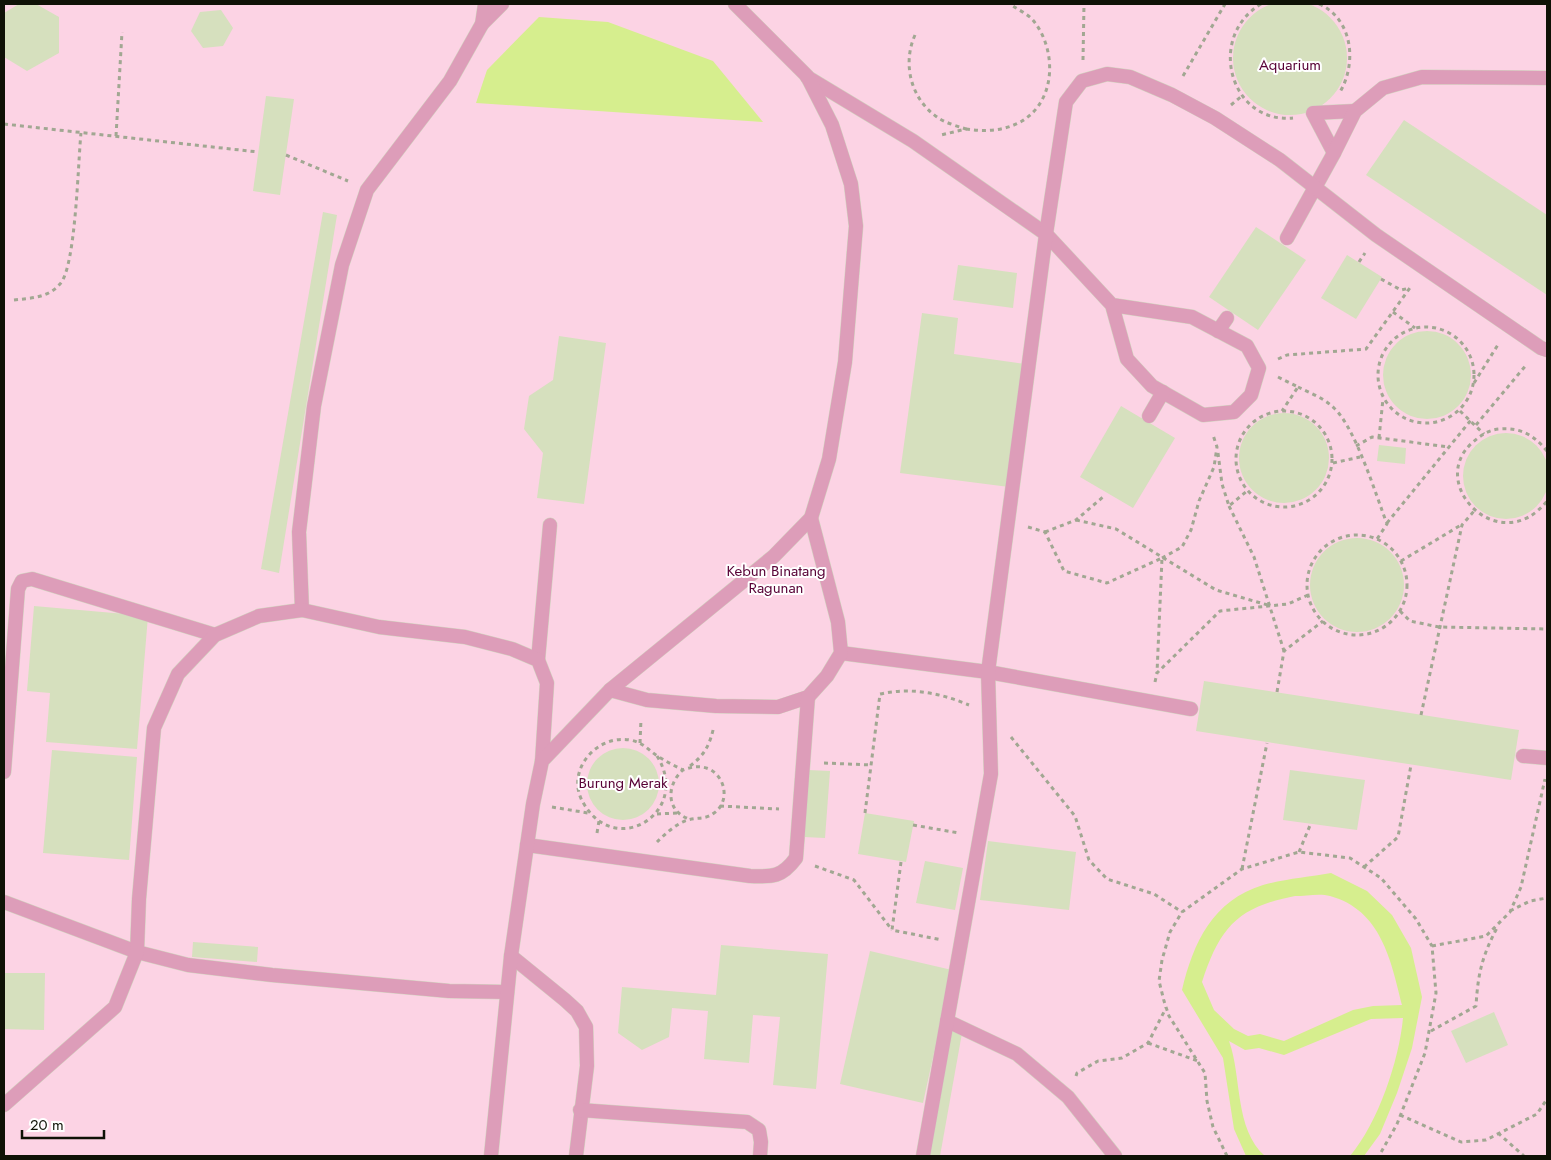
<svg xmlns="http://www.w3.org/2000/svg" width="1551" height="1160" viewBox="0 0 1551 1160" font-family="Jost,sans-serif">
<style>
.green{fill:#fcd3e4}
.water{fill:#d6ee8e;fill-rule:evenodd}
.building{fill:#d6e0be}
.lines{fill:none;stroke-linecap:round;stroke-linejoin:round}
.service-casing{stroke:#d1d8c0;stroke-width:15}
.path{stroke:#a1a792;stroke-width:3;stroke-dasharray:4 4;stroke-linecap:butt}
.service{stroke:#dd9db9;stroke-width:14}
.labels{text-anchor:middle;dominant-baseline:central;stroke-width:4;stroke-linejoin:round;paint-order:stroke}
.park-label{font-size:15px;fill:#580236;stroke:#fff}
</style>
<rect width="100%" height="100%" fill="#f6fee3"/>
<rect class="green" x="4" y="4" width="1543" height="1152"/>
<g class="water">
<polygon points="539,17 608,22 713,61 763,122 476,103 487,70"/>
<path d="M1331,873L1367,891L1392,915L1411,948L1422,997L1412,1048L1397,1093L1380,1134L1364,1156H1350C1378,1123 1399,1061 1403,1018L1371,1019L1284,1055L1259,1048L1245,1050L1229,1041C1242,1076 1234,1129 1265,1156H1246L1234,1129L1223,1058L1182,990C1193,943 1213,900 1263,885C1284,879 1309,877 1331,873ZM1295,896C1306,896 1320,893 1330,896C1381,910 1391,960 1402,1005L1373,1006L1353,1010L1284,1041L1260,1034L1248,1036L1234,1029L1214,1010L1202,982C1220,927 1238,907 1295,896Z"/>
</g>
<g class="building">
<circle cx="1290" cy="58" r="57"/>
<polygon points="19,4 36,4 59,17 59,53 27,71 4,57 4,13"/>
<polygon points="221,10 233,28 223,46 203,48 191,31 200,12"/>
<polygon points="266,96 294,99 280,195 253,191"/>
<polygon points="1404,120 1547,215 1547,295 1366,175"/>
<polygon points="323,212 337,215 279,573 261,569"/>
<polygon points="1256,227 1306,260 1258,330 1209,297"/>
<polygon points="1347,255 1382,277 1356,319 1321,298"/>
<polygon points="958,265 1017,273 1013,308 953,300"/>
<polygon points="922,313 958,318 954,354 1025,364 1009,487 900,473"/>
<circle cx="1427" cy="375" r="44"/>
<polygon points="559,336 606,343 584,504 537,498 543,453 524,429 529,396 553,380"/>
<polygon points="1121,406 1175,438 1133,508 1080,477"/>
<circle cx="1284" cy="458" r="45"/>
<circle cx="1506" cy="476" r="43"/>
<polygon points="1379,445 1406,448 1405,464 1377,461"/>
<circle cx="1357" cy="585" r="47"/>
<polygon points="34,606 148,616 137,749 46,742 50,693 27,691"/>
<polygon points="1204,681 1519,730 1511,780 1196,731"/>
<circle cx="623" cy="784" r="36"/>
<polygon points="52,750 137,757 129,860 43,853"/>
<polygon points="808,770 830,771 825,838 804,837"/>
<polygon points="1290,770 1365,780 1357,830 1283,820"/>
<polygon points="865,813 914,821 906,862 858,854"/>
<polygon points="988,841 1076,852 1069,910 980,900"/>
<polygon points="925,861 963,868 955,910 916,903"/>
<polygon points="193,942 258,947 257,962 192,957"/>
<polygon points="721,945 828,954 816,1089 773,1085 780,1017 753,1015 749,1063 704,1059 708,1011 672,1008 669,1037 642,1050 618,1033 622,987 716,995"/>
<polygon points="870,951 952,970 923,1103 840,1084"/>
<polygon points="4,973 45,973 44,1030 4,1029"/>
<polygon points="1494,1012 1508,1045 1466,1063 1451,1031"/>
<polygon points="949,1031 962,1033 940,1156 926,1156"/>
</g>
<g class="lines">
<g class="service-casing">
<g id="service">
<polyline points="482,24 502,4"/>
<polyline points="807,77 913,141 1046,234 1112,305 1127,359 1152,386 1203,415 1234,412 1251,395 1259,368 1247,346 1192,317 1112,305"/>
<polyline points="1334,153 1313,113 1355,111"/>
<polyline points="1287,238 1334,153 1355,111 1383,88 1422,77 1547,78"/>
<polyline points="1218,331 1227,318"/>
<polyline points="1149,416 1163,392"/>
<polyline points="302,610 299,532 314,406 342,265 367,190 450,81 482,24 485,4"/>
<polyline points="841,653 988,672 1191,709"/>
<polyline points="538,660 550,525"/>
<polyline points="610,690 647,700 716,706 778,707 808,697 827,676 841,653 838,622 811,518"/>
<polyline points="1523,756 1547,758"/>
<polyline points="4,772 18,589 22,581 32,579 215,635"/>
<path d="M527,845L750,876C773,877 782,877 796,858L808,697"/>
<polyline points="4,902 137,952 188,965 272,975 449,991 507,992"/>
<polyline points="511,956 565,1000 577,1011 586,1027 587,1066 576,1156"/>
<polyline points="947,1021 1017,1054 1068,1097 1115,1156"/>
<polyline points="4,1105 115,1007 137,952 139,899 154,728 178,674 215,635 259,616 302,610 379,627 465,637 512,649 538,660 547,683 542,761"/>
<polyline points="580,1110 747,1122 759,1130 761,1142 760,1156"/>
<polyline points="491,1156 511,956 533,804 542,761 610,690 774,556 811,518 829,459 845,362 856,226 851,184 832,125 807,76 735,4"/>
<polyline points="923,1156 991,774 988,672 1046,234 1066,102 1082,81 1107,74 1130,77 1172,95 1215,118 1280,160 1376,235 1541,348 1547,350"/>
</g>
</g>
<g class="path">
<path d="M1261,4C1206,37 1230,124 1293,118"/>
<path d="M1319,4C1353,19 1357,63 1340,92"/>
<path d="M915,35C902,64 911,99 937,117C945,123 957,126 966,129L941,135"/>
<polyline points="1083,60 1084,4"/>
<polyline points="1183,76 1225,4"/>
<polyline points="1231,105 1243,95"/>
<polyline points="4,124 258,152"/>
<path d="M966,129C985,132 1005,131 1022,121C1057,100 1057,48 1032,19C1027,14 1019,10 1013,6"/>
<polyline points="116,136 122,32"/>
<polyline points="286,155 348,181"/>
<polyline points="1359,262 1365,253"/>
<polyline points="1381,279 1401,290 1410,288"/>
<path d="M14,300C31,298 48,298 60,284C76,267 78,161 81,133"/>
<polyline points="1393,312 1415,328"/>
<circle cx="1426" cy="375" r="48"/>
<polyline points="1278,359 1287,355 1366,349 1412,285"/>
<polyline points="1278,377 1298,387 1282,411"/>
<polyline points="1474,383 1499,343"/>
<path d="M1298,387C1310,393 1324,398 1334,408C1355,427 1376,495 1387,524L1377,539"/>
<circle cx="1284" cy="459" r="48"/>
<polyline points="1460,411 1484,434"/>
<polyline points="1476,425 1527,364"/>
<polyline points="1379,438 1383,399"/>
<polyline points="1356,446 1372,437 1449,447"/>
<path d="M1547,451C1534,435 1520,427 1499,429C1488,430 1480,436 1472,443C1426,484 1500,560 1547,501"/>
<polyline points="1218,453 1222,484 1229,506 1247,491"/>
<polyline points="1333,463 1360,457"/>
<polyline points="1229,506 1254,557 1284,651"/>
<polyline points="1076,520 1116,529 1216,590 1271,606"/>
<polyline points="1387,523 1471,420"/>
<polyline points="1028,527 1045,532 1064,571 1107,583 1162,558 1157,673"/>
<polyline points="1045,532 1076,520 1103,497"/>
<circle cx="1357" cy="585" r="50"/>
<polyline points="1162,558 1182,547 1191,530 1199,501 1214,467 1217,447 1213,435"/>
<polyline points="1401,561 1461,525"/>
<polyline points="1400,611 1410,621 1439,627 1547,629"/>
<polyline points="1155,682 1157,673 1220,611 1288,604 1308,595"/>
<polyline points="1277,692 1284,651 1323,621"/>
<polyline points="1421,715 1462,525 1474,511"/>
<polyline points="1011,737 1075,816 1089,860 1107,879 1154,894 1182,912"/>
<polyline points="640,743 641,719"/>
<path d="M657,756C692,812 616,859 584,804C564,773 595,734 630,740C643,742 649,751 659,757C667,762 675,766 683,770"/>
<polyline points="824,763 871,765"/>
<path d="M690,766C705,755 710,744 714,726"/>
<polyline points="720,806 779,809"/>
<polyline points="552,807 588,813"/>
<path d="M865,813L880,694C911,687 940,693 969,705"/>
<polyline points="657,814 678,813"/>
<polyline points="913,825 959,833"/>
<polyline points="597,833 599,821"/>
<path d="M657,842C665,834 677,823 688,820C698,817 705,820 714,813C730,802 726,777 709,769C700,765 691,767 683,770C666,785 666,811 689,819"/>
<polyline points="1299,852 1311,823"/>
<polyline points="901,862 892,930 942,940"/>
<polyline points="815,866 854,880 892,930"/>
<polyline points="1364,867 1398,837 1411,765"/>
<polyline points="1242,869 1267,743"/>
<polyline points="1510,911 1530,901 1547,898"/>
<polyline points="1432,946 1486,936 1510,912 1521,887 1545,779"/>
<path d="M1431,1031L1476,1006C1478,973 1482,956 1498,926"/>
<polyline points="1148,1043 1198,1061"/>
<polyline points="1076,1076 1077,1073 1098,1061 1122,1058 1148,1043 1166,1008"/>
<polyline points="1400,1115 1461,1142 1486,1140 1537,1114 1547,1099"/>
<polyline points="1498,1133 1524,1156"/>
<polyline points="1227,1156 1213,1127 1207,1101 1205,1073 1169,1016 1164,1001 1159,981 1162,960 1170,932 1182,912 1242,869 1299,852 1350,858 1381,878 1416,919 1432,946 1436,993 1425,1053 1397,1124 1379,1156"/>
</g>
<use href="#service" class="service"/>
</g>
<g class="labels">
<g class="park-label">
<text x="1290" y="65">Aquarium</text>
<text x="776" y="571">Kebun Binatang<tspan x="776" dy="17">Ragunan</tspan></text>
<text x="623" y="783">Burung Merak</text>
</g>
</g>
<rect width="1551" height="1160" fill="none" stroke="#0f1206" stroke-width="10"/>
<path d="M22 1130v8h82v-8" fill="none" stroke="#0f1206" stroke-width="2.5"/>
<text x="30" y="1130" font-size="15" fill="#0f1206" stroke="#ffffff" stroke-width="4" paint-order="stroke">20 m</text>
</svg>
